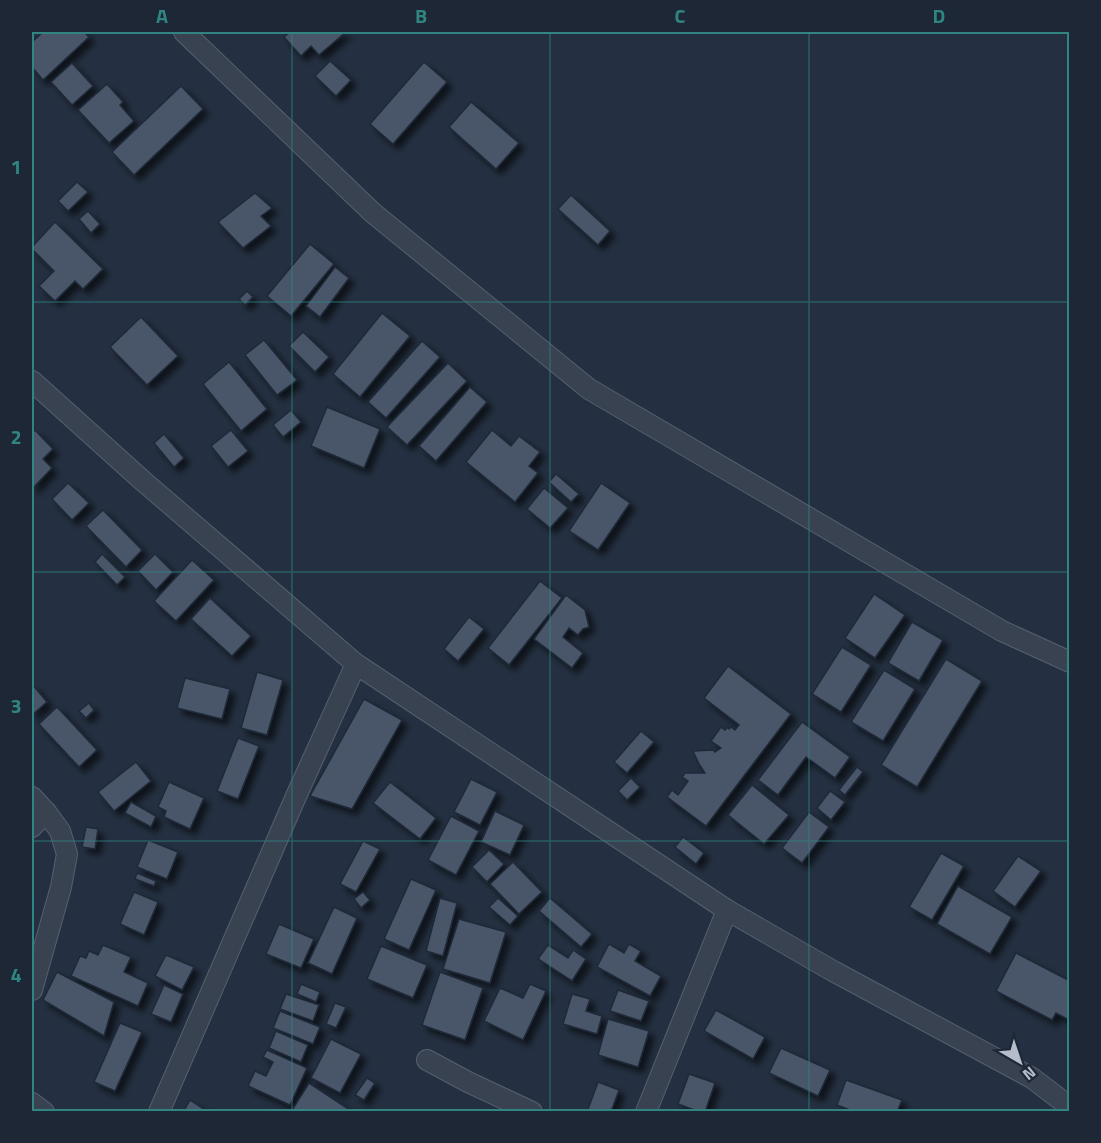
<svg xmlns="http://www.w3.org/2000/svg" width="1101" height="1143" viewBox="0 0 1101 1143" font-family="'Titillium Web',sans-serif">
<style>
.building{fill:#4a576a;stroke:#1f2938;stroke-width:1.5;filter:url(#shadow)}
.lines{fill:none;stroke-linecap:round;stroke-linejoin:round}
.minor-casing{stroke:#56606e;stroke-width:22}
.minor{stroke:#384250;stroke-width:20}
.grid{fill:none;stroke:#308481;stroke-width:1.5;stroke-opacity:0.55}
.neatline{fill:none;stroke:#308481;stroke-width:2}
.grid-label{font-size:20px;text-anchor:middle;font-weight:bold;fill:#308481}
</style>
<defs>
<filter id="shadow"><feDropShadow dx="5.5" dy="5.5" stdDeviation="3" flood-color="#0009"/></filter>
</defs>
<rect width="100%" height="100%" fill="#243041"/>
<g class="building">
<polygon points="43,32 84,32 89,37 43,80 32,67 32,42"/>
<polygon points="290,32 346,32 319,55 311,46 301,56 284,37"/>
<polygon points="330,61 351,80 336,96 315,76"/>
<polygon points="424,62 447,82 393,144 370,124"/>
<polygon points="72,63 93,86 72,105 51,82"/>
<polygon points="107,84 123,102 120,105 134,121 109,143 78,110"/>
<polygon points="181,86 203,109 134,175 112,152"/>
<polygon points="471,102 519,143 496,169 449,127"/>
<polygon points="77,182 88,192 68,211 58,201"/>
<polygon points="255,193 272,208 261,216 271,226 243,248 218,222"/>
<polygon points="571,195 610,231 598,245 558,209"/>
<polygon points="88,211 100,224 91,233 79,219"/>
<polygon points="55,222 103,269 83,289 75,281 55,301 39,286 54,271 32,249 32,247"/>
<polygon points="310,244 334,264 291,316 267,296"/>
<polygon points="335,267 349,278 320,317 306,306"/>
<polygon points="247,291 253,297 245,305 239,299"/>
<polygon points="382,313 410,336 360,397 333,374"/>
<polygon points="141,317 178,356 147,385 110,347"/>
<polygon points="303,332 329,357 315,372 289,346"/>
<polygon points="264,340 297,380 277,395 245,355"/>
<polygon points="422,341 440,357 386,418 368,402"/>
<polygon points="229,362 267,409 241,431 203,384"/>
<polygon points="448,363 467,381 407,445 387,427"/>
<polygon points="470,387 487,402 436,461 419,446"/>
<polygon points="327,407 380,429 364,468 311,446"/>
<polygon points="291,410 301,422 283,437 273,425"/>
<polygon points="35,430 53,449 43,459 52,468 32,489 32,433"/>
<polygon points="231,430 248,451 228,467 211,446"/>
<polygon points="492,430 511,446 519,436 540,452 529,466 538,473 515,502 466,462"/>
<polygon points="164,434 184,458 174,467 154,443"/>
<polygon points="556,474 579,494 571,502 549,482"/>
<polygon points="68,483 89,503 72,520 52,499"/>
<polygon points="601,483 630,503 598,550 569,531"/>
<polygon points="544,488 568,508 550,528 527,509"/>
<polygon points="103,510 142,550 126,567 86,526"/>
<polygon points="102,554 125,577 117,585 95,562"/>
<polygon points="155,554 173,572 156,590 138,571"/>
<polygon points="192,560 214,580 176,621 154,601"/>
<polygon points="540,581 562,598 509,665 488,648"/>
<polygon points="874,594 905,615 875,658 845,638"/>
<polygon points="566,595 585,610 589,627 583,629 578,635 569,628 563,637 583,653 572,668 534,639"/>
<polygon points="210,598 251,636 232,656 191,619"/>
<polygon points="469,617 484,629 458,661 444,649"/>
<polygon points="912,622 943,640 919,681 888,663"/>
<polygon points="842,647 871,665 841,712 812,694"/>
<polygon points="946,659 982,681 917,787 881,765"/>
<polygon points="728,666 791,714 706,826 667,797 672,790 678,795 688,781 682,777 685,773 705,773 699,764 693,751 713,750 715,752 721,748 711,741 721,727 725,730 728,727 729,729 731,727 735,730 739,725 704,698"/>
<polygon points="884,670 915,689 883,741 851,722"/>
<polygon points="257,672 283,680 267,735 241,728"/>
<polygon points="185,678 230,689 222,719 177,708"/>
<polygon points="32,684 47,702 32,715"/>
<polygon points="364,699 402,720 352,809 310,796"/>
<polygon points="89,703 94,710 86,718 79,711"/>
<polygon points="57,707 97,750 79,767 39,724"/>
<polygon points="802,722 850,757 835,778 806,757 778,795 758,780"/>
<polygon points="641,731 654,742 627,773 614,762"/>
<polygon points="238,738 259,746 238,799 217,791"/>
<polygon points="136,762 151,781 114,811 98,792"/>
<polygon points="857,767 863,772 845,795 839,790"/>
<polygon points="631,778 640,787 627,800 618,791"/>
<polygon points="471,779 497,792 480,825 454,812"/>
<polygon points="169,782 204,798 190,829 164,817 166,811 158,807"/>
<polygon points="390,782 436,818 420,839 373,803"/>
<polygon points="752,785 789,815 764,844 728,815"/>
<polygon points="830,791 845,802 831,820 817,808"/>
<polygon points="131,802 156,816 151,827 125,813"/>
<polygon points="495,811 524,825 510,855 481,842"/>
<polygon points="809,812 829,827 802,863 782,848"/>
<polygon points="451,816 479,831 456,875 428,860"/>
<polygon points="86,827 98,829 95,849 82,847"/>
<polygon points="683,837 704,853 696,864 675,847"/>
<polygon points="148,840 178,852 167,879 137,867"/>
<polygon points="363,841 380,849 356,892 340,884"/>
<polygon points="489,850 504,864 487,882 472,867"/>
<polygon points="941,853 964,866 932,920 909,907"/>
<polygon points="1018,856 1041,871 1015,907 993,891"/>
<polygon points="513,862 542,892 519,914 490,884"/>
<polygon points="137,873 156,881 154,886 135,879"/>
<polygon points="411,879 436,890 409,950 384,939"/>
<polygon points="958,886 1012,917 990,954 937,924"/>
<polygon points="134,892 158,902 144,935 120,924"/>
<polygon points="363,892 370,900 361,908 354,899"/>
<polygon points="440,898 457,903 443,956 426,951"/>
<polygon points="498,898 518,916 510,925 489,907"/>
<polygon points="550,898 592,934 581,947 539,911"/>
<polygon points="334,907 357,918 332,974 308,963"/>
<polygon points="459,919 506,932 490,983 443,969"/>
<polygon points="279,924 314,939 301,968 266,954"/>
<polygon points="609,944 624,953 629,944 641,951 635,961 661,976 650,996 597,967"/>
<polygon points="103,945 131,957 124,972 148,983 138,1006 71,976 80,956 86,958 89,951 98,955"/>
<polygon points="548,945 568,958 573,950 586,959 572,981 538,959"/>
<polygon points="381,946 427,965 413,998 367,979"/>
<polygon points="1016,953 1070,981 1069,1020 1056,1013 1052,1020 996,991"/>
<polygon points="166,955 194,967 182,990 155,976"/>
<polygon points="57,972 114,1002 104,1036 43,1000"/>
<polygon points="440,972 483,988 465,1040 422,1025"/>
<polygon points="301,984 320,992 316,1002 297,994"/>
<polygon points="530,984 546,991 523,1040 484,1021 500,988 523,998"/>
<polygon points="164,985 183,994 171,1022 151,1014"/>
<polygon points="618,990 649,1001 641,1021 610,1011"/>
<polygon points="286,994 319,1005 313,1021 280,1009"/>
<polygon points="572,994 590,999 586,1011 602,1016 597,1034 563,1024"/>
<polygon points="335,1003 346,1007 336,1028 326,1024"/>
<polygon points="716,1010 765,1037 753,1059 704,1031"/>
<polygon points="280,1011 320,1027 313,1044 273,1028"/>
<polygon points="608,1019 649,1031 638,1067 598,1055"/>
<polygon points="120,1023 142,1032 115,1091 94,1082"/>
<polygon points="276,1031 308,1045 301,1062 269,1048"/>
<polygon points="331,1039 361,1054 340,1093 311,1078"/>
<polygon points="781,1048 830,1070 818,1096 769,1073"/>
<polygon points="267,1050 307,1068 290,1105 248,1086 255,1071 266,1076 273,1062 263,1057"/>
<polygon points="689,1074 715,1083 705,1112 700,1112 678,1104"/>
<polygon points="367,1078 375,1083 364,1100 355,1095"/>
<polygon points="846,1080 902,1100 897,1112 855,1112 837,1105"/>
<polygon points="598,1082 619,1090 611,1112 587,1112"/>
<polygon points="309,1083 353,1112 291,1112"/>
<polygon points="190,1100 208,1112 183,1112"/>
</g>
<g class="lines">
<g class="minor-casing">
<g id="minor">
<polyline points="184,32 373,213 589,389 1002,631 1070,662"/>
<polyline points="32,381 143,481 356,664 727,910 833,971 1032,1078 1070,1107"/>
<polyline points="32,797 46,812 60,831 67,854 61,887 32,990"/>
<polyline points="32,827 46,812"/>
<polyline points="427,1060 468,1082 532,1112"/>
<polyline points="32,1103 44,1112"/>
<polyline points="159,1112 297,794 356,664"/>
<polyline points="646,1112 727,910"/>
</g>
</g>
<use href="#minor" class="minor"/>
</g>
<path class="grid" d="M292,32V1112M550,32V1112M809,32V1112M32,302H1070M32,572H1070M32,841H1070"/>
<rect width="1101" height="1143" fill="none" stroke="#1d2736" stroke-width="66"/>
<g transform="translate(1020 1062) rotate(141)" stroke="#1d2736" stroke-width="4.5" paint-order="stroke">
<path d="M0-4.5L10 22L0 15L-10 22Z" fill="#b5bdcb"/>
<text y="-9" font-size="16" font-weight="bold" text-anchor="middle" fill="#b5bdcb">N</text>
</g>
<rect x="33" y="33" width="1035" height="1077" class="neatline"/>
<g class="grid-label">
<text x="162" y="23">A</text>
<text x="421" y="23">B</text>
<text x="680" y="23">C</text>
<text x="939" y="23">D</text>
<text x="16" y="174">1</text>
<text x="16" y="444">2</text>
<text x="16" y="713">3</text>
<text x="16" y="982">4</text>
</g>
</svg>
